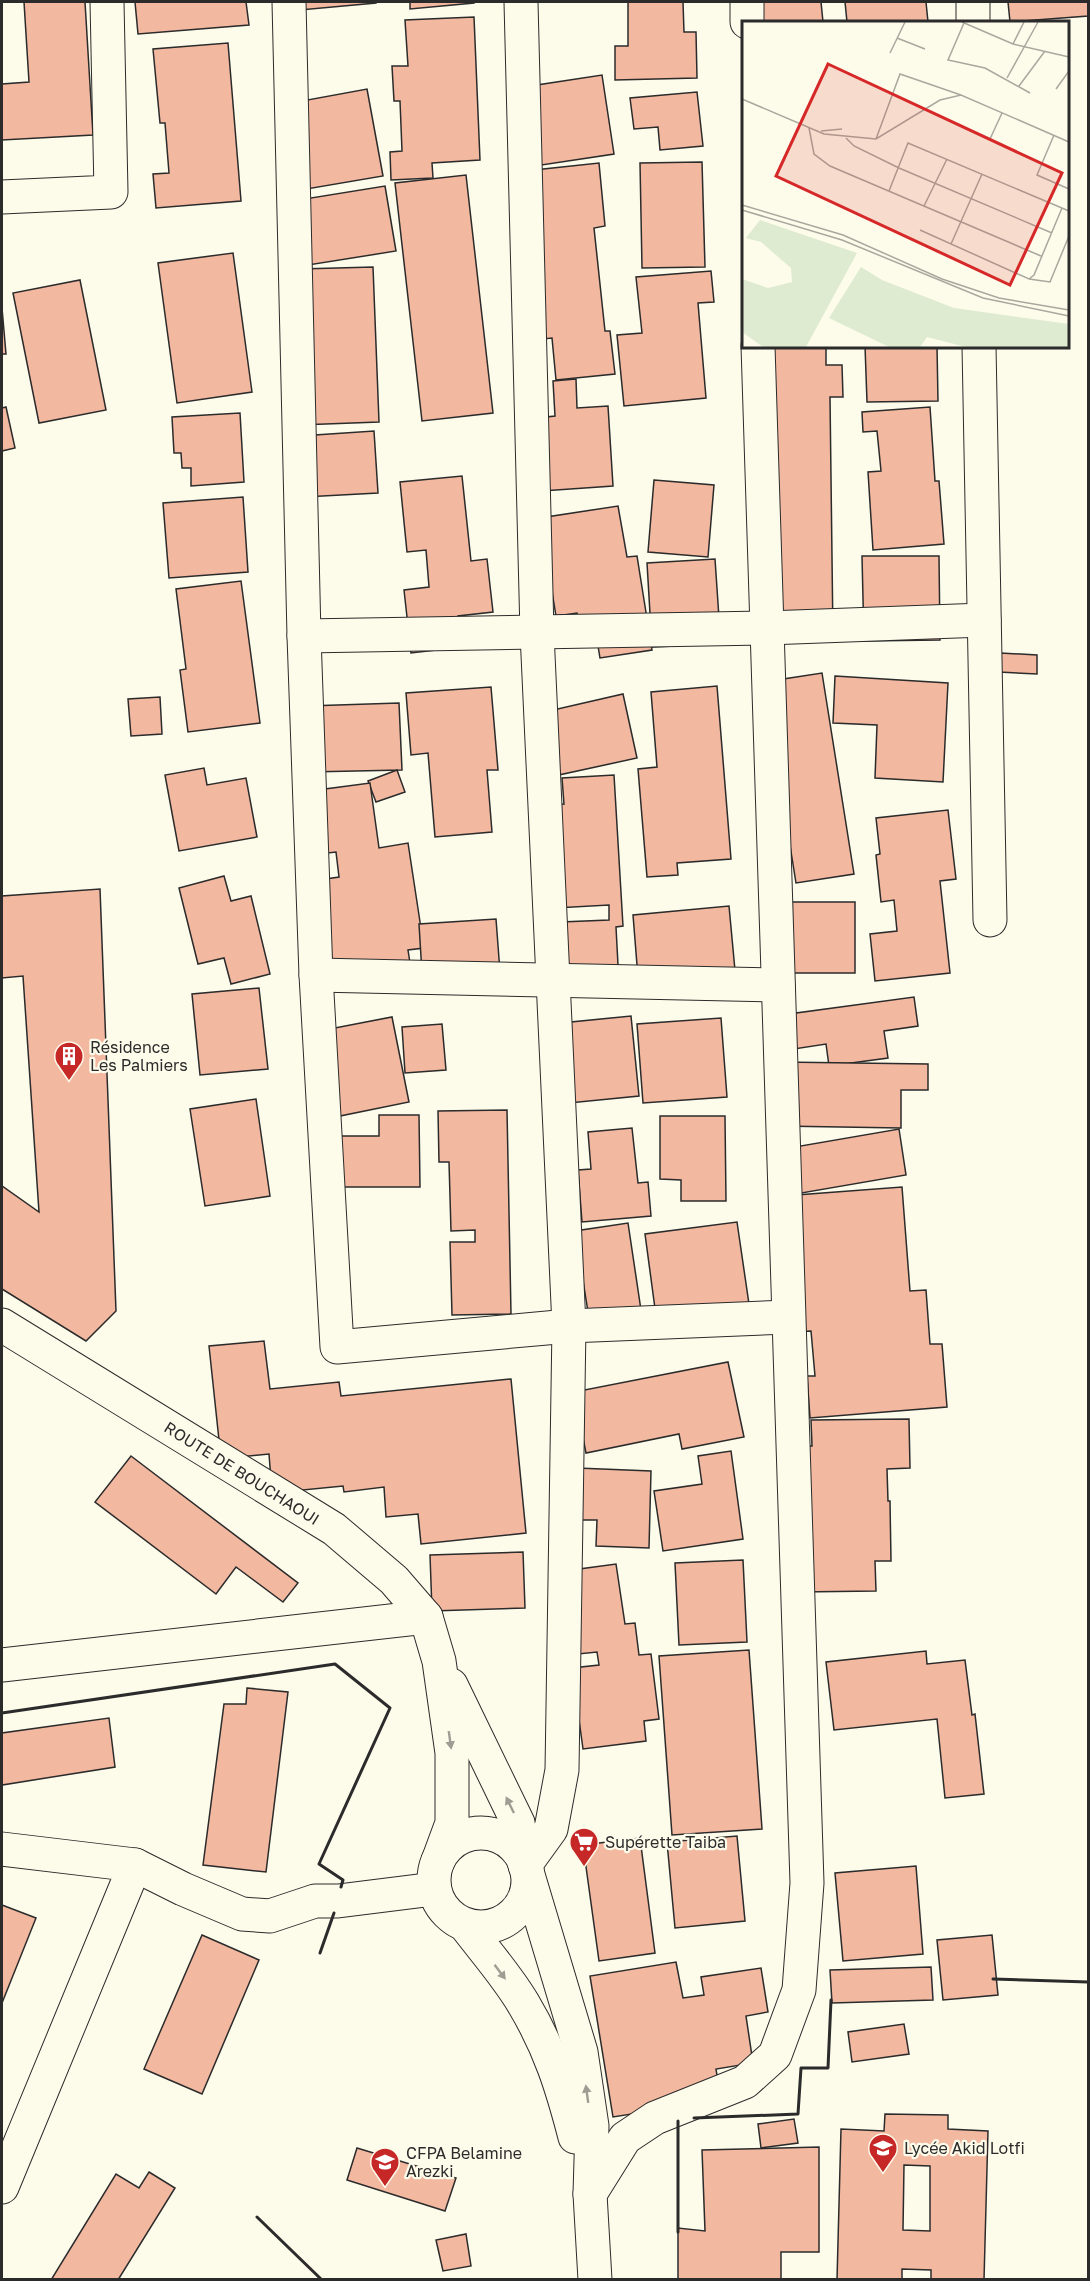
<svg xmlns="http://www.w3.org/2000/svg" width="1090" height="2281" viewBox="0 0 1090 2281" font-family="'Golos Text',sans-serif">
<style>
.building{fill:#f2b8a0;stroke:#2b2b2b;stroke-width:1.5;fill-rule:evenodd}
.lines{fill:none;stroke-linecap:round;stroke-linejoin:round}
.minor-casing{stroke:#2b2b2b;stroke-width:35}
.major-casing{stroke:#2b2b2b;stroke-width:35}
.minor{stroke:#fdfbea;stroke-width:33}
.major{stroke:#fdfbea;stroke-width:33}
.wall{stroke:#2b2b2b;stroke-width:3}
.oneway{fill:#9e9d94}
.labels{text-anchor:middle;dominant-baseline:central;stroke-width:4.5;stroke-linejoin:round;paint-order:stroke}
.poi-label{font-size:16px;fill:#2b2b2b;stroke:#fdfbea;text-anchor:start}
.street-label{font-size:16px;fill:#2b2b2b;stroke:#fdfbea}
.inset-road{fill:none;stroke:#a9a89e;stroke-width:1.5}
.view{fill:#d62828;fill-opacity:0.15;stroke:#d62828;stroke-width:3}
.inset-edge{fill:none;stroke:#2b2b2b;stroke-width:3}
</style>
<rect width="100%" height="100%" fill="#fdfbea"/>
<g class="building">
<polygon points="24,2 85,2 93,135 2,140 2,84 29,82"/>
<polygon points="135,2 246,2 249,25 138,34"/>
<polygon points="299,2 376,2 376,3 300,10"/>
<polygon points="410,2 474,2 474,3 410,9"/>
<polygon points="628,2 683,2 684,32 696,32 697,78 615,80 615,46 628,46"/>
<polygon points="750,2 821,2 823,22 752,22"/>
<polygon points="845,2 926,2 928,22 847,22"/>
<polygon points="1008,2 1088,2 1088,16 1010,22"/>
<polygon points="474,17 480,160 432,163 433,178 391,180 390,152 402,151 400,101 394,101 392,66 408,66 405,20"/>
<polygon points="228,43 241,201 156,208 153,174 169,173 165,123 160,123 153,49"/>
<polygon points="602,75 614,154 535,166 524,87"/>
<polygon points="367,89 383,176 295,191 280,105"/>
<polygon points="697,92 703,146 660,150 658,127 634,129 630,98"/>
<polygon points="702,162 705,267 642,268 640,163"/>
<polygon points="599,163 605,226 594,228 605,331 610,331 615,374 556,380 552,338 543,339 525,171"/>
<polygon points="466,175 493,413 422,421 395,183"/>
<polygon points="385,186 396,251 302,266 292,201"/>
<polygon points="233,253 252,392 177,403 158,263"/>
<polygon points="373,267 379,422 299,425 300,269"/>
<polygon points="711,271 714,302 698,303 706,398 624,406 617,335 642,333 636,277"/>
<polygon points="80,280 106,410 39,423 13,293"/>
<polygon points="2,308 6,354 2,354"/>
<polygon points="768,346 826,346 826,365 842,365 843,397 830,397 833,637 768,637"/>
<polygon points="865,346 937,346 938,401 867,402"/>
<polygon points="576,379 577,408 608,406 613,486 542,491 537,418 555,416 553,381"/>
<polygon points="6,407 15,448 2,451 2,408"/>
<polygon points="930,407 935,481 939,481 944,544 873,550 868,472 881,471 877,431 863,432 862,412"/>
<polygon points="240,413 244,482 191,486 191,468 182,468 181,453 174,453 172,417"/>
<polygon points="374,431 378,493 304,497 300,436"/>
<polygon points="462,476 471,561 487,559 493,612 458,616 462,647 411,653 404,590 429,587 426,550 407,552 400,482"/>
<polygon points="654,480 714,485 708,557 648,552"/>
<polygon points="243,497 248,572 169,578 163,503"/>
<polygon points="618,506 627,557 637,556 652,650 600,658 597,640 582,642 577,613 556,616 540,518"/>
<polygon points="862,556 939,556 940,640 864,641"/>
<polygon points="715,559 719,618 676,646 652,647 647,563"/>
<polygon points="241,581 260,723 188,732 180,670 186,669 176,589"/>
<polygon points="1000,653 1037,655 1037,674 999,672"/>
<polygon points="822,673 854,874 796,883 764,682"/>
<polygon points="835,676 948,683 943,782 875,778 877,725 833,723"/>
<polygon points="717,686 731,859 677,863 678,875 647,877 638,769 657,767 651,692"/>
<polygon points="491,687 498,770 487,770 492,832 435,837 428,753 411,755 406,693"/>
<polygon points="623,694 637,758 554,776 540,713"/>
<polygon points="160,697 162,734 131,736 128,699"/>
<polygon points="399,703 402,770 309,772 307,706"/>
<polygon points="204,768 207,785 246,778 257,837 179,851 165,775"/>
<polygon points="397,770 405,792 376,802 368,781"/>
<polygon points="614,775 623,926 616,927 619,984 565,987 561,922 609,920 609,905 555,908 549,805 564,804 562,778"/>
<polygon points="370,783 379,848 408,843 424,948 408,950 412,976 333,988 304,882 339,877 336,852 319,854 310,791"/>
<polygon points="948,810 956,879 940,881 950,973 875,981 870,934 897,931 894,900 881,902 876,855 880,854 876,818"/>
<polygon points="224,876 231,901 251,896 270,974 231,984 224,958 198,964 179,888"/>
<polygon points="100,889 116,1311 86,1341 2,1289 2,1186 39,1212 23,976 2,978 2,896"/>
<rect x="792" y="902" width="63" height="71"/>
<polygon points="729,906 736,981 639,990 633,915"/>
<polygon points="496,919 501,985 423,990 419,924"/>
<polygon points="259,988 268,1069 200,1075 192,994"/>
<polygon points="914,997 918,1026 884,1031 888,1058 829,1066 826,1044 794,1049 789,1014"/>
<polygon points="631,1016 639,1096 569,1103 561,1023"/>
<polygon points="392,1017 409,1102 335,1117 319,1031"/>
<polygon points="721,1018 727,1097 643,1103 637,1024"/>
<polygon points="442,1024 446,1070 405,1073 402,1027"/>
<polygon points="780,1062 928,1064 928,1090 901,1090 901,1128 780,1126"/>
<polygon points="256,1099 270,1196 205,1206 190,1109"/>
<polygon points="507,1110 511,1314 452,1315 450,1242 475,1242 475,1230 451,1231 449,1162 439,1162 438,1111"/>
<polygon points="379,1115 419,1115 420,1187 323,1187 322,1136 379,1136"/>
<polygon points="660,1116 725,1116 726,1201 681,1201 681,1180 660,1179"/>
<polygon points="632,1128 638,1183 648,1182 651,1216 582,1222 578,1170 591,1169 588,1132"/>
<polygon points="899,1129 906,1175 790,1195 783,1149"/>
<polygon points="902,1187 910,1291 926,1290 930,1344 942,1344 947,1407 810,1418 807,1376 815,1376 811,1331 794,1332 783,1196"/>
<polygon points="737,1222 749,1304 656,1316 645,1234"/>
<polygon points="628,1223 641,1310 589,1318 575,1231"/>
<polygon points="264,1341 270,1389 339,1382 341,1396 511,1379 526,1533 421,1544 418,1514 386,1517 384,1487 344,1492 343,1486 272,1493 269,1454 221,1459 209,1346"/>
<polygon points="728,1362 744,1437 682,1449 679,1434 586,1453 574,1392"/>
<polygon points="909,1419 910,1468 887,1469 888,1501 890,1501 891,1561 875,1561 876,1591 798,1592 795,1446 812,1446 811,1420"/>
<polygon points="731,1451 743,1539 663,1551 654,1491 702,1484 698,1456"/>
<polygon points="131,1456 298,1583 283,1602 236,1567 216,1594 95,1502"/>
<polygon points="577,1468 651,1471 649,1548 596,1546 597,1520 575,1520"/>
<polygon points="523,1552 525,1608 432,1611 430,1555"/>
<polygon points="743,1560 747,1642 679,1645 675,1563"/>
<polygon points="616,1564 625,1624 635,1623 639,1655 651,1654 659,1719 644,1721 646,1741 583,1749 572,1668 599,1665 597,1652 578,1654 572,1570"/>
<polygon points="749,1650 762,1829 672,1835 659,1656"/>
<polygon points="926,1651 927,1664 965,1660 972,1715 975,1714 984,1794 945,1798 937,1719 834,1730 826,1662"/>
<polygon points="247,1688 288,1692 266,1872 203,1865 224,1704 246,1704"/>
<polygon points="109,1718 115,1767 2,1785 2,1733"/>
<polygon points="737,1836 745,1921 675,1928 667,1842"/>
<polygon points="640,1838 655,1953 599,1961 583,1845"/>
<polygon points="916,1866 923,1954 843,1961 835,1873"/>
<polygon points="2,1905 36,1918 2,2003"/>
<polygon points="202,1935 259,1960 202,2094 144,2069"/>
<polygon points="992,1935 998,1995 943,2000 937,1940"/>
<polygon points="676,1962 683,1998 704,1995 701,1977 761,1968 768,2012 746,2016 753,2063 716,2069 721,2100 613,2117 590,1976"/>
<polygon points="931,1967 933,2000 832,2003 830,1970"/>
<polygon points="904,2024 909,2054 852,2062 848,2032"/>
<path d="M885,2114L948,2115V2129L988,2131L984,2280H931V2270L902,2269V2280H837L841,2129L884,2131ZM904,2165L930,2166V2231L903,2230Z"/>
<polygon points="794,2119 798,2143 761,2148 758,2124"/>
<polygon points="819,2147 819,2252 781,2252 781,2280 678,2280 678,2228 705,2231 702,2150"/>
<polygon points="357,2148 456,2178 445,2211 347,2180"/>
<polygon points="149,2172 175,2188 118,2280 51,2280 116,2174 139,2188"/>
<polygon points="466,2234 471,2266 443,2271 436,2240"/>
</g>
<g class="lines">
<g class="minor-casing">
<g id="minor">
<polyline points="289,2 304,636 316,975 337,1347 569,1326 788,1317"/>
<polyline points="521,2 537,633 569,1326 562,1770 551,1829 525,1865"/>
<polyline points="747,2 747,22"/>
<polyline points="973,2 973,22"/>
<polyline points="2,197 111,192 107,2"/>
<polyline points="979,346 990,920"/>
<polyline points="304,636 767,628 984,620"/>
<polyline points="316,975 778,985"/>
<polyline points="2,1665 426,1617"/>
<polyline points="2,1849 135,1865 2,2187"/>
<polyline points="135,1865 183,1889 242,1914 270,1916 315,1901 338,1901 434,1889"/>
<polyline points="590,2194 625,2138 655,2118 745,2082 775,2055 799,1990 807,1883 758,346"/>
</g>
</g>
<g class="major-casing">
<g id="major">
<polyline points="2,1325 334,1529 394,1580 426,1617 439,1661 452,1753 452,1823 438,1861"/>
<polyline points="451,1685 518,1823 525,1865 581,2052 592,2126 590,2194 595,2280"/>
<circle cx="481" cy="1880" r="47"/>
<path d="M465,1925C484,1950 507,1976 523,2003C550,2048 562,2087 575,2137"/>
</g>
</g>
<use href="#minor" class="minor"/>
<use href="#major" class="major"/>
<g class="wall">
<polyline points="2,1713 335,1664 390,1708 319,1864 343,1880 341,1887"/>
<polyline points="320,1953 334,1913"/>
<polyline points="993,1979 1088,1982"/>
<polyline points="694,2118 798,2114 801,2068 828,2068 831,2000"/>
<polyline points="678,2121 678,2232"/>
<polyline points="257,2217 322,2280"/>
</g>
</g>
<defs><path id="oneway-solid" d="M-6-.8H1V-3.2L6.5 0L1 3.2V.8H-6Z" transform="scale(1.5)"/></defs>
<g class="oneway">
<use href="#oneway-solid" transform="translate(450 1740) rotate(82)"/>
<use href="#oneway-solid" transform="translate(510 1805) rotate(-116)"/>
<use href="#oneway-solid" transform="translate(500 1972) rotate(53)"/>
<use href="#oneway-solid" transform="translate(587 2094) rotate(-98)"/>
</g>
<defs>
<g id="building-pin" transform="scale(1.5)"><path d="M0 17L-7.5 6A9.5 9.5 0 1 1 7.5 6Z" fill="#c62828" stroke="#fdfbea"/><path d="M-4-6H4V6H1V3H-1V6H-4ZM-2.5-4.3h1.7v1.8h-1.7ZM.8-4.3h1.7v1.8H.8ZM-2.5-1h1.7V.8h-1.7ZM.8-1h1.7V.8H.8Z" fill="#fff"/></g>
<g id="supermarket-pin" transform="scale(1.5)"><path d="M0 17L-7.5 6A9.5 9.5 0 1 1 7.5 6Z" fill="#c62828" stroke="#fdfbea"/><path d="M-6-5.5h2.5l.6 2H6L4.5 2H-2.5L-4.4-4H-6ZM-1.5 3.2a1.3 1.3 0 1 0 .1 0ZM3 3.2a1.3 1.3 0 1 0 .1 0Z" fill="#fff"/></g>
<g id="school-pin" transform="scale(1.5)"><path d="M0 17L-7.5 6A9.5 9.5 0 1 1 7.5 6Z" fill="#c62828" stroke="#fdfbea"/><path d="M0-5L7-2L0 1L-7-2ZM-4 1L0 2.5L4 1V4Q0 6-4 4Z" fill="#fff"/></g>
<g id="university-pin" transform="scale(1.5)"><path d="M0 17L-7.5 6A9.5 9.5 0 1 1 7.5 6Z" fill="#c62828" stroke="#fdfbea"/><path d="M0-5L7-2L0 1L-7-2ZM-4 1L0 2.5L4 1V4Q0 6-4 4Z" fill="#fff"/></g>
</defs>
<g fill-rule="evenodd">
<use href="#building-pin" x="69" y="1056"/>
<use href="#supermarket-pin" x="584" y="1842"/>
<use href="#school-pin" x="883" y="2148"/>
<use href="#university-pin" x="385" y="2162"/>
</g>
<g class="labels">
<g class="poi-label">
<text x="90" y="1047">Résidence<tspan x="90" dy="18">Les Palmiers</tspan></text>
<text x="605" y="1842">Supérette Taiba</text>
<text x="904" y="2148">Lycée Akid Lotfi</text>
<text x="406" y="2153">CFPA Belamine<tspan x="406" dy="18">Arezki</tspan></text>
</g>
<g class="street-label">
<text transform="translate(242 1473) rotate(32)">ROUTE DE BOUCHAOUI</text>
</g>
</g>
<g transform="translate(742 21)">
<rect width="327" height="327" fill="#fdfbea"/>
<path d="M18,199L115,232L64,326H21L0,311V258L26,267L50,261L49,247L19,221L4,217ZM119,246L140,259L212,287L327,303V326H224L185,316L178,326H147L87,297Z" fill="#deebd1"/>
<path class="inset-road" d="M220,1L271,23L327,36M222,2L206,39L243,47L288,72M155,17L183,28M271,23L282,1M148,32L163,1M265,57L296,1M277,65L303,30M314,68L327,50M0,78L82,113L134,118L198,79L219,74L327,121M67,107L72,133L88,145L299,235M79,110L100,108M312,114L295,154L327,168M104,117L112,125L157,147L310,212M134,118L158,53L219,74M248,118L260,92M147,170L166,122L327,190M0,184L101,214L200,258L257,277L327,289M182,185L205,138M0,189L100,219L241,277L327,295M178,209L287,258L292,254L320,187M209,223L240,153M287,258L308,261L327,215"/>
<path class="view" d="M86,43L320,152L268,264L34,155Z"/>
<rect width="327" height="327" class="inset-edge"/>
</g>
<rect width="1090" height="2281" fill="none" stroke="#2b2b2b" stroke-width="6"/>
</svg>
